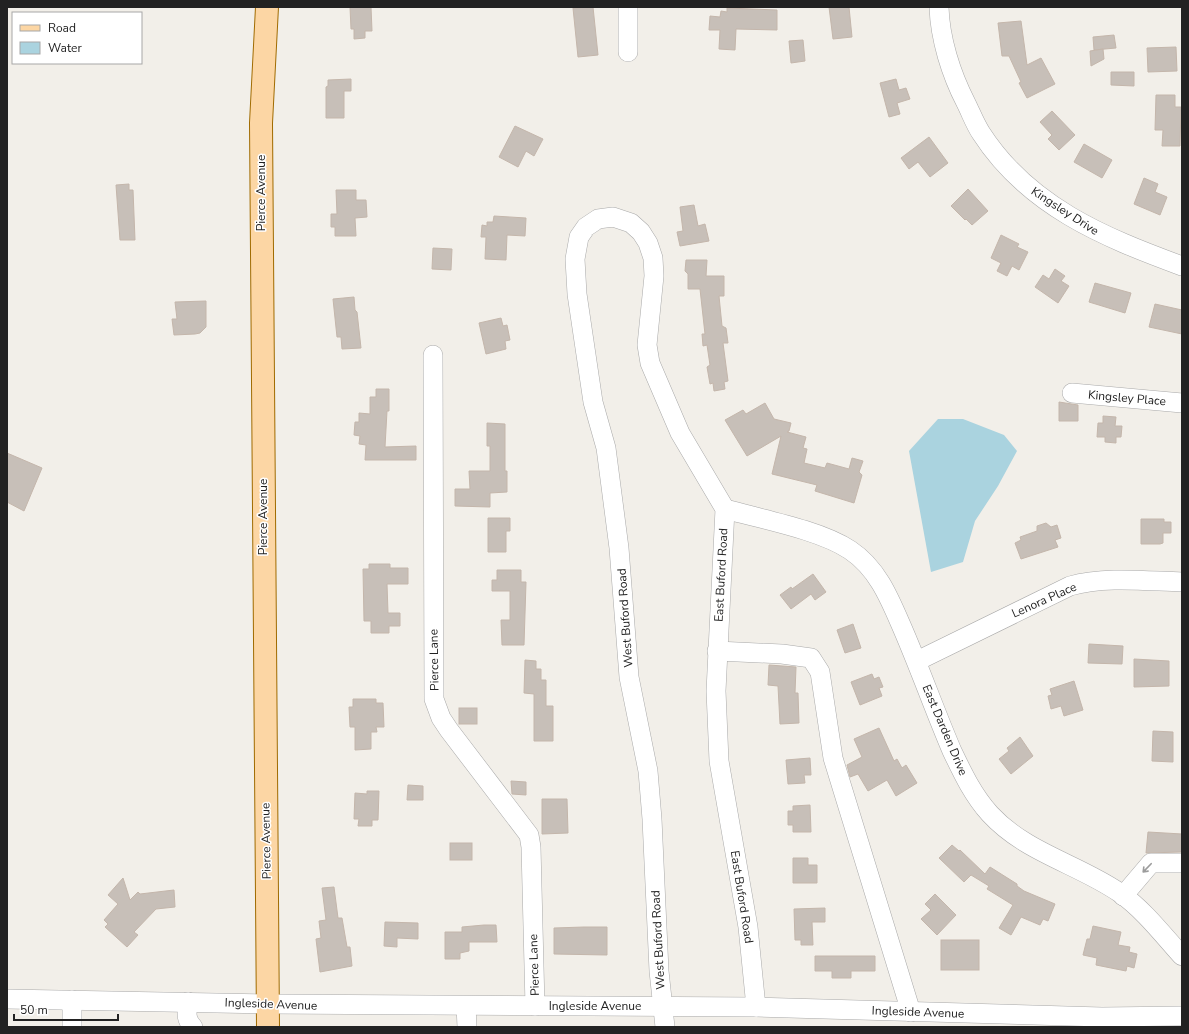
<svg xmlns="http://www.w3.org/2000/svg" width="1189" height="1034" viewBox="0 0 1189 1034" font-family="'Nunito Sans',sans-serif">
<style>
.water{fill:#aad3df}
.building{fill:#c7bfb8;stroke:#c4b6ab}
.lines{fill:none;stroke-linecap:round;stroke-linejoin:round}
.minor-casing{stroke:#a9a9a9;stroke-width:20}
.major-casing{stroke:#a06b00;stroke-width:24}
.minor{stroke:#fff;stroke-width:19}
.major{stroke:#fcd6a4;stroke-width:22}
.oneway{stroke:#9c9c9c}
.labels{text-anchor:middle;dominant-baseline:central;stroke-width:3;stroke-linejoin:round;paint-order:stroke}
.street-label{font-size:12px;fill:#222;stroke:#fff}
</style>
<rect width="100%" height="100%" fill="#f2efe9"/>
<polygon class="water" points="938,419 963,419 1004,435 1017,451 998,486 975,521 963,562 931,572 909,451"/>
<g class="building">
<polygon points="350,7 371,7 372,31 365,31 365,38 354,39 354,29 351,29"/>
<polygon points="593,7 598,55 578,57 573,8"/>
<polygon points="829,7 849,7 852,37 833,39"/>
<polygon points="727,8 777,10 777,30 736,29 735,50 719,49 720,30 709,30 710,16 720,17 721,11 727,12"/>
<polygon points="1021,21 1027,65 1041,58 1055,84 1027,98 1019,83 1021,82 1009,56 1002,56 998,23"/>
<polygon points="1114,35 1116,48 1094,50 1093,37"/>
<polygon points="803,40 805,61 791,63 789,41"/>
<polygon points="1176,47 1177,71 1148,72 1147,48"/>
<polygon points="1103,49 1104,59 1091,66 1090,51"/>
<polygon points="1111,72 1134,72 1134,86 1111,85"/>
<polygon points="351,79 351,91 344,91 344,118 326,118 326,87 328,86 328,80"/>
<polygon points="896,79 899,90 906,88 910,99 897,103 900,114 889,117 880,83"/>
<polygon points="1156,95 1175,95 1175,107 1181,107 1180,146 1162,146 1163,130 1155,130"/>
<polygon points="1052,111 1075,135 1059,150 1048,139 1052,135 1040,122"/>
<polygon points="515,126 543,139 534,156 526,151 518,167 499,157"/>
<polygon points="929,137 948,163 930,177 918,162 909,169 901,158"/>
<polygon points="1084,144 1112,160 1102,178 1074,162"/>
<polygon points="1144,178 1158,184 1155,192 1167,197 1160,215 1134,204"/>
<polygon points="129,184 129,190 133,190 135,240 120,240 116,185"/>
<polygon points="968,189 988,211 972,225 966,219 965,220 951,206"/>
<polygon points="336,190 356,190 356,200 366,200 367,217 355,218 356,236 335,236 335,227 331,227 331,214 337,214"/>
<polygon points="694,205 698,226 705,224 709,241 680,246 677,232 683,231 680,207"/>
<polygon points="494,216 526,218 525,236 507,235 506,260 485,259 486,237 481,237 482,225 487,226 487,222 493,222"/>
<polygon points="1001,235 1019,244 1017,247 1028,252 1019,270 1012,266 1007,276 997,271 1001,263 991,258"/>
<polygon points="433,248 452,249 451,270 432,269"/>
<polygon points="686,260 707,260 706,276 724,276 724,296 719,296 722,326 726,328 728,343 723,343 728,381 724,382 725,389 714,391 713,383 710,384 707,367 710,365 707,345 703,346 702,334 705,334 700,289 688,289 688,274 685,271"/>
<polygon points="1055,269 1065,276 1061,281 1069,286 1058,303 1035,287 1043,275 1049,279"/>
<polygon points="1095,283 1131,293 1125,313 1089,302"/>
<polygon points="354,297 355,310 357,312 361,348 342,349 341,337 337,337 333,299"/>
<polygon points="206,301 206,327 200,333 195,334 174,335 172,319 177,319 175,302"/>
<polygon points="1155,304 1182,310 1182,334 1149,327"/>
<polygon points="501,318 503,326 507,325 510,340 505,341 506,349 486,354 479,323"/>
<polygon points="376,389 389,389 389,411 387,411 385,447 416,446 416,460 365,460 366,445 359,444 360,436 354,435 355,422 359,422 359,413 370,414 370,397 376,397"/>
<polygon points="1059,402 1078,405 1078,421 1059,421"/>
<polygon points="765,403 774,419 791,423 789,431 787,432 806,437 803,448 807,449 804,463 825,468 827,463 849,469 852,458 863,461 859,472 862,475 854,503 815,491 817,485 772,474 781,436 747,456 725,420 743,410 746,414"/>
<polygon points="1103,416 1116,417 1115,426 1122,426 1121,437 1116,437 1116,443 1105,442 1105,437 1097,437 1098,423 1103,423"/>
<polygon points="487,423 505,424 505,471 507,471 507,492 490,493 490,507 455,506 455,489 470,489 469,471 490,471 490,446 487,446"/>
<polygon points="7,453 42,468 24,511 7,502"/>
<polygon points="488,518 510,518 510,531 506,531 506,552 488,552"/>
<polygon points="1141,519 1164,519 1164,522 1171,522 1171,533 1163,533 1163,543 1160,544 1141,544"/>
<polygon points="1046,523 1051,527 1057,525 1061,538 1055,540 1058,547 1021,559 1015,543 1021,540 1020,537 1037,531 1037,526"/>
<polygon points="369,564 390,564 390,568 408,568 408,584 387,584 388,613 400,613 400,626 389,626 389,633 371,633 371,621 364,621 363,569 369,569"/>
<polygon points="497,570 521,570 521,582 526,582 524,645 502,645 501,620 510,620 510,591 492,591 492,580 497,580"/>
<polygon points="813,574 826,592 815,600 811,594 791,609 780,595 791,587 792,589"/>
<polygon points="853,624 861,648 845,653 837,630"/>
<polygon points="1089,644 1123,646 1122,664 1088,663"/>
<polygon points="1134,659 1169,661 1169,686 1134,687"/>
<polygon points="525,660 536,661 536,669 541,669 541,680 546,680 546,706 553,706 553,741 534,741 534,694 524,693"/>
<polygon points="769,665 796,667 795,693 798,693 799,723 780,724 778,686 768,685"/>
<polygon points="872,674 874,679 879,677 883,687 879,688 882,696 860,705 851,682"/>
<polygon points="1074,681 1083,710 1064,716 1061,706 1051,709 1048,696 1052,695 1050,689"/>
<polygon points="353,699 376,699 376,703 383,703 384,727 376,727 377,732 371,732 371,749 355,750 355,727 350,727 349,707 353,707"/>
<rect x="459" y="708" width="18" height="16"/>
<polygon points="879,728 894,761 897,759 902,768 906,765 917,783 896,796 887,780 868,791 858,774 850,777 847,765 862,757 854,739"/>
<polygon points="1153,731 1173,732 1173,762 1152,761"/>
<polygon points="1020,737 1033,756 1011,774 999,759 1009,751 1007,748"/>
<polygon points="810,758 811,775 804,775 805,783 788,784 786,760"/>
<polygon points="511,781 526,782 526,795 512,794"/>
<polygon points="408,785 423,786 423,800 407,800"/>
<polygon points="367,791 379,791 378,820 372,820 372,826 358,826 359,819 354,819 355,793 367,794"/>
<polygon points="542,799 567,799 568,833 542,834"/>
<polygon points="810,805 811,832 793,832 793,825 788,825 788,811 793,811 793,806"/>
<polygon points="1148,832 1182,834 1182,852 1146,853"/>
<rect x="450" y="843" width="22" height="17"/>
<polygon points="952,845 959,851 960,850 985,874 990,867 1017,884 1017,886 1024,891 1055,904 1048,921 1043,919 1040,925 1021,917 1011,935 999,928 1013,905 987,889 989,886 971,875 964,882 939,858"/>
<polygon points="793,858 808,858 808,865 817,865 817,883 793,883"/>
<polygon points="123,878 130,900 138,892 140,894 174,890 175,907 156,909 134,932 138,935 127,947 105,927 108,924 104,920 118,904 108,895"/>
<polygon points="334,887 338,918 342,918 347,947 350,947 352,966 320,972 316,939 321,938 319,921 326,920 322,888"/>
<polygon points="935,894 956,915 937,935 921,919 931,910 925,904"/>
<polygon points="825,908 825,922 812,922 813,945 801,945 801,940 795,940 794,909"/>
<polygon points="385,922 418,923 418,939 397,938 397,947 384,946"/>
<polygon points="484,925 496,925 497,942 469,942 469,951 460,953 460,959 445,959 445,932 462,932 462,927"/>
<polygon points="1093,926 1121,932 1118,945 1130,947 1129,952 1137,954 1134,968 1127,966 1126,971 1096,965 1097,958 1083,955 1087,939 1090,939"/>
<polygon points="584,927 607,927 607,955 554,954 554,928"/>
<rect x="941" y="940" width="38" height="30"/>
<polygon points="815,956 875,956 875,971 851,971 851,978 832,978 832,971 815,971"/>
</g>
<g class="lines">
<g class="minor-casing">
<g id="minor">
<path d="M939,7C940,39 951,74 966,103C971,113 975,124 981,133C1028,206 1103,237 1182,266"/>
<polyline points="628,52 628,7"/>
<polyline points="433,355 434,699 441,718 449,730 529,835 531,847 535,1006"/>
<polyline points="1072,393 1182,403"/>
<path d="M725,509C761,519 820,530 850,550C877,568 889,597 901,625C919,666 934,709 952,751C963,774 973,795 990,814C1026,853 1078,864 1120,893C1144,910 1163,935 1182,956"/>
<polyline points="717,651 782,654 811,658 820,672 833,758 911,1012"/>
<path d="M917,661L1070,586C1105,576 1146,581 1182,582"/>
<polyline points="1123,896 1151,863 1182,863"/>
<polyline points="7,999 268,1004 756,1007 1102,1017 1182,1016"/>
<path d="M188,1002C187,1012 185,1019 193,1027"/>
<polyline points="466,1006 467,1027"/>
<polyline points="72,1027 72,1000"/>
<polyline points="665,1027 659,971 652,819 648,771 629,677 619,548 606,448 593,402 577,294 575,259 579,237 586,227 598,219 613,217 631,223 641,232 648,243 653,258 654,276 647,345 650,363 680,433 725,509 716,691 719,761 748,927 756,1007"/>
</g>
</g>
<g class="major-casing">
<polyline id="major" points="267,7 261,123 268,1027"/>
</g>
<use href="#minor" class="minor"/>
<use href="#major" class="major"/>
</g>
<defs><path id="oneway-shaft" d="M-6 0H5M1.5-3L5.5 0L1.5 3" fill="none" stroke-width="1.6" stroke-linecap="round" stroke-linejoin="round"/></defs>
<use class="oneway" href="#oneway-shaft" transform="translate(1147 868) rotate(134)"/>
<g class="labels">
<g class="street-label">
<text transform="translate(261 193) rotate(-90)">Pierce Avenue</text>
<text transform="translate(1065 211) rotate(33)">Kingsley Drive</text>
<text transform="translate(1127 398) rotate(5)">Kingsley Place</text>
<text transform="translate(263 517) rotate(-90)">Pierce Avenue</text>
<text transform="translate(721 575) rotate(-87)">East Buford Road</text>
<text transform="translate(1044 600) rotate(-24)">Lenora Place</text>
<text transform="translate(625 618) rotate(-94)">West Buford Road</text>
<text transform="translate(434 660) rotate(-91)">Pierce Lane</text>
<text transform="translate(945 730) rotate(67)">East Darden Drive</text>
<text transform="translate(266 841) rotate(-91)">Pierce Avenue</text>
<text transform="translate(742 897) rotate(81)">East Buford Road</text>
<text transform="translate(658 940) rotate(-93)">West Buford Road</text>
<text transform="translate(534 965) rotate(-92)">Pierce Lane</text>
<text transform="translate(271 1004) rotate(2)">Ingleside Avenue</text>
<text x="595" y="1006">Ingleside Avenue</text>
<text transform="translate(918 1012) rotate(2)">Ingleside Avenue</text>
</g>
</g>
<rect width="1189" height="1034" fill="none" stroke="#222222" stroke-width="16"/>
<rect x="12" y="12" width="130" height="52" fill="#ffffff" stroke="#a7a7a7"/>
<rect x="20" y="25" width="20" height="6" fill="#fcd6a4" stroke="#a7a7a7"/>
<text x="48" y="32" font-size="12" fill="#222222">Road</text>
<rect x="20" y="42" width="20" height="12" fill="#aad3df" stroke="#a7a7a7"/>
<text x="48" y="52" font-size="12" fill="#222222">Water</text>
<path d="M14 1014v6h104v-6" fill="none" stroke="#222222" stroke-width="2"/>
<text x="20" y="1014" font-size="12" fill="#222222" stroke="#ffffff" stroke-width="3" paint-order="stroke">50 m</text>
</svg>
